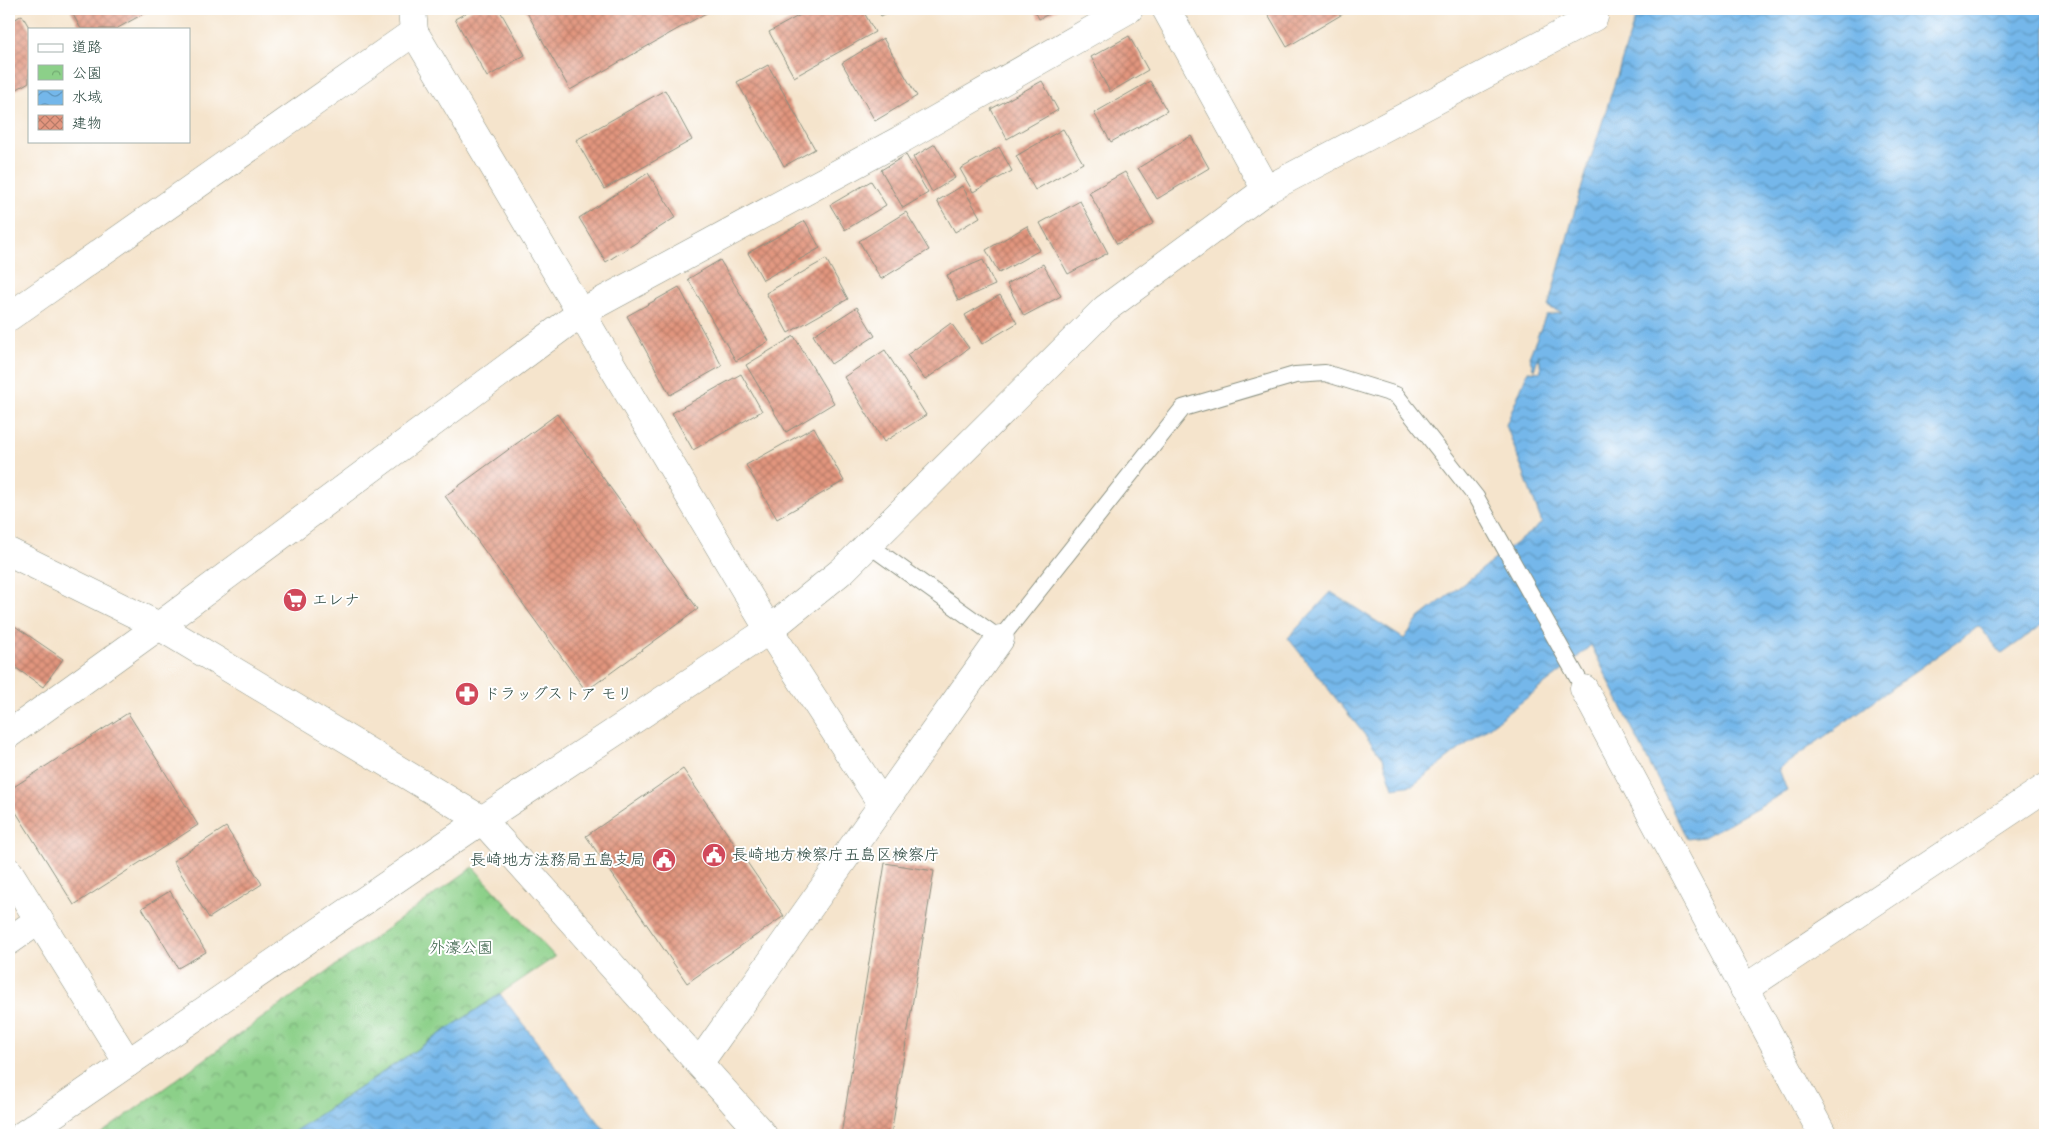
<svg xmlns="http://www.w3.org/2000/svg" width="2054" height="1144" viewBox="0 0 2054 1144" font-family="Mynerve,'Klee One',sans-serif">
<style>
.park{fill:url(#park-crowns);stroke:#56865e}
.water{fill:url(#water-waves);stroke:#4a7a8f}
.building{fill:url(#building-cross-hatch)}
.lines{fill:none;stroke-linecap:round;stroke-linejoin:round}
.service-casing{stroke:#8a9080;stroke-width:18}
.minor-casing{stroke:#8a9080;stroke-width:29}
.tertiary-casing{stroke:#8a9080;stroke-width:29}
.service{stroke:#fff;stroke-width:16}
.minor{stroke:#fff;stroke-width:28}
.tertiary{stroke:#fff;stroke-width:28}
.labels{text-anchor:middle;dominant-baseline:central;stroke-width:4;stroke-linejoin:round;paint-order:stroke}
.poi-label{font-size:16px;fill:#1f3d34;stroke:#fff;text-anchor:start}
.park-label{font-size:16px;fill:#3a6249;stroke:#fff}
</style>
<defs>
<pattern id="park-crowns" width="20" height="18" patternUnits="userSpaceOnUse" patternTransform="scale(1.25)"><rect width="20" height="18" fill="#8cd089"/><path d="M2 6a3 3 0 1 1 6 0M12 15a3 3 0 1 1 6 0" fill="none" stroke="#72aa71"/></pattern>
<pattern id="water-waves" width="16" height="10" patternUnits="userSpaceOnUse" patternTransform="scale(1.25)"><rect width="16" height="10" fill="#74b7ea"/><path d="M0 5q4-4 8 0t8 0" fill="none" stroke="#5f96be"/></pattern>
<pattern id="building-cross-hatch" width="8" height="8" patternUnits="userSpaceOnUse" patternTransform="scale(1.25)"><rect width="8" height="8" fill="#e2957e"/><path d="M0 0l8 8M0 8l8-8" fill="none" stroke="#b77b68"/></pattern>
</defs>
<rect width="100%" height="100%" fill="#fff"/>
<filter id="ink" filterUnits="userSpaceOnUse"><feTurbulence type="fractalNoise" baseFrequency=".02" numOctaves="2"/><feDisplacementMap in="SourceGraphic" scale="10" xChannelSelector="R" yChannelSelector="G"/><feConvolveMatrix kernelMatrix="1 2 1 2 8 2 1 2 1" color-interpolation-filters="sRGB"/></filter>
<filter id="wash" filterUnits="userSpaceOnUse"><feTurbulence type="fractalNoise" baseFrequency=".0096" numOctaves="4" result="noise"/><feDisplacementMap in="SourceGraphic" scale="20" xChannelSelector="R" yChannelSelector="G"/><feGaussianBlur stdDeviation="1.12" result="paint"/><feColorMatrix in="noise" values="0 0 0 0 0 0 0 0 0 0 0 0 0 0 0 0 0 1.4 0 .05"/><feComposite in="paint" operator="in"/></filter>
<g filter="url(#wash)">
<rect width="100%" height="100%" fill="#f5e4cc"/>
<polygon class="park" points="473,867 555,957 289,1135 99,1135"/>
<g class="water">
<polygon points="1638,9 2045,9 2045,623 2002,654 1979,626 1779,769 1787,791 1704,837 1687,839 1591,645 1562,671 1413,785 1393,788 1383,758 1288,638 1331,592 1404,639 1419,618 1542,523 1506,425 1528,371 1541,372 1539,354 1534,370 1529,357 1546,315 1562,313 1548,307 1578,199"/>
<polygon points="500,994 607,1133 600,1135 289,1135"/>
</g>
<g id="blocks">
<g class="building">
<polygon points="70,9 152,9 116,29 81,29"/>
<polygon points="473,9 499,9 525,55 487,77 455,19"/>
<polygon points="525,9 713,9 570,90"/>
<polygon points="811,9 862,9 875,32 794,77 769,32"/>
<polygon points="877,9 895,9 881,16"/>
<polygon points="1034,9 1058,9 1039,19"/>
<polygon points="1265,9 1351,9 1287,47"/>
<polygon points="22,15 30,29 29,82 9,94 9,23"/>
<polygon points="1129,36 1148,70 1110,92 1091,57"/>
<polygon points="883,38 917,96 875,121 842,63"/>
<polygon points="768,65 815,149 784,166 737,82"/>
<polygon points="1042,81 1058,110 1007,139 991,109"/>
<polygon points="1150,81 1167,111 1111,142 1094,113"/>
<polygon points="665,90 692,140 604,189 576,140"/>
<polygon points="1063,129 1083,163 1035,190 1016,156"/>
<polygon points="1191,136 1209,168 1157,199 1138,168"/>
<polygon points="935,144 955,178 932,192 913,157"/>
<polygon points="999,147 1012,171 973,192 960,169"/>
<polygon points="906,155 928,193 903,208 881,170"/>
<polygon points="1125,172 1154,223 1117,244 1089,192"/>
<polygon points="648,173 676,217 606,262 579,218"/>
<polygon points="871,181 886,205 845,230 830,205"/>
<polygon points="962,186 980,217 955,232 937,201"/>
<polygon points="1080,201 1108,253 1068,274 1040,223"/>
<polygon points="906,212 929,250 881,279 859,241"/>
<polygon points="805,221 820,248 763,280 748,253"/>
<polygon points="1027,226 1040,250 999,273 986,250"/>
<polygon points="826,259 848,299 788,333 766,293"/>
<polygon points="720,260 769,341 736,361 688,279"/>
<polygon points="983,260 995,285 958,301 947,275"/>
<polygon points="1043,264 1061,296 1024,316 1007,284"/>
<polygon points="679,287 722,366 670,395 627,316"/>
<polygon points="1000,295 1017,323 982,344 965,315"/>
<polygon points="857,307 875,336 831,364 813,335"/>
<polygon points="951,323 969,348 925,380 907,355"/>
<polygon points="794,336 834,403 786,432 746,365"/>
<polygon points="885,350 926,415 884,442 844,377"/>
<polygon points="741,374 762,411 693,450 672,413"/>
<polygon points="557,414 698,609 586,691 445,496"/>
<polygon points="814,427 844,481 777,519 746,465"/>
<polygon points="9,622 63,659 43,687 9,663"/>
<polygon points="128,713 198,825 74,905 9,801 9,790"/>
<polygon points="683,769 784,916 687,983 586,836"/>
<polygon points="226,827 262,884 209,918 173,861"/>
<polygon points="885,863 934,871 891,1135 841,1135"/>
<polygon points="170,891 206,952 178,968 142,908"/>
</g>
</g>
</g>
<g filter="url(#ink)">
<use href="#blocks" fill-opacity="0" stroke="#8a9080" stroke-width="1"/>
<g class="lines">
<g class="service-casing">
<polyline id="service" points="869,545 1000,639 1183,408 1295,375 1325,373 1396,395 1476,497 1584,689"/>
</g>
<g class="minor-casing">
<g id="minor">
<polyline points="1166,9 1266,190"/>
<polyline points="9,317 414,32"/>
<polyline points="769,630 882,804"/>
<polyline points="1584,689 1823,1135"/>
<polyline points="9,734 159,626 582,312 900,140 1129,9"/>
<polyline points="482,820 769,630 843,570 1105,309 1266,190 1594,17"/>
<polyline points="9,872 128,1063"/>
<polyline points="9,941 39,920"/>
<polyline points="1744,989 2045,788"/>
<polyline points="700,1062 1000,639"/>
</g>
</g>
<g class="tertiary-casing">
<g id="tertiary">
<polyline points="412,9 414,32 769,630"/>
<polyline points="9,552 159,626 482,820 763,1135"/>
<polyline points="23,1135 482,820"/>
</g>
</g>
<use href="#service" class="service"/>
<use href="#minor" class="minor"/>
<use href="#tertiary" class="tertiary"/>
</g>
</g>
<defs>
<g id="supermarket-disc" transform="scale(1.25)"><circle r="9.5" fill="#d1495b" stroke="#fff"/><path d="M-6-5.5h2.5l.6 2H6L4.5 2H-2.5L-4.4-4H-6ZM-1.5 3.2a1.3 1.3 0 1 0 .1 0ZM3 3.2a1.3 1.3 0 1 0 .1 0Z" fill="#fff"/></g>
<g id="pharmacy-disc" transform="scale(1.25)"><circle r="9.5" fill="#d1495b" stroke="#fff"/><path d="M-2-6h4v4h4v4h-4v4h-4v-4h-4v-4h4Z" fill="#fff"/></g>
<g id="civic-disc" transform="scale(1.25)"><circle r="9.5" fill="#d1495b" stroke="#fff"/><path d="M-.6-6.5H3V-4.5H.6V-3L4-1V1h2V6H-6V1h2V-1L-.6-3ZM-1.2 2.5V6h2.4V2.5Z" fill="#fff"/></g>
</defs>
<g fill-rule="evenodd">
<use href="#supermarket-disc" x="295" y="600"/>
<use href="#pharmacy-disc" x="467" y="694"/>
<use href="#civic-disc" x="714" y="855"/>
<use href="#civic-disc" x="664" y="860"/>
</g>
<g class="labels">
<g class="poi-label">
<text x="312" y="600">エレナ</text>
<text x="484" y="694">ドラッグストア モリ</text>
<text x="732" y="855">長崎地方検察庁五島区検察庁</text>
<text x="646" y="860" text-anchor="end">長崎地方法務局五島支局</text>
</g>
<g class="park-label">
<text x="461" y="948">外濠公園</text>
</g>
</g>
<rect width="2054" height="1144" fill="none" stroke="#fff" stroke-width="30"/>
<rect x="28" y="28" width="162" height="115" fill="#ffffff" stroke="#a5b1ae"/>
<rect x="38" y="44" width="25" height="8" fill="#ffffff" stroke="#a5b1ae"/>
<text x="72" y="52" font-size="15" fill="#1f3d34">道路</text>
<rect x="38" y="65" width="25" height="15" fill="url(#park-crowns)" stroke="#a5b1ae"/>
<text x="72" y="78" font-size="15" fill="#1f3d34">公園</text>
<rect x="38" y="90" width="25" height="15" fill="url(#water-waves)" stroke="#a5b1ae"/>
<text x="72" y="102" font-size="15" fill="#1f3d34">水域</text>
<rect x="38" y="115" width="25" height="15" fill="url(#building-cross-hatch)" stroke="#a5b1ae"/>
<text x="72" y="128" font-size="15" fill="#1f3d34">建物</text>
</svg>
